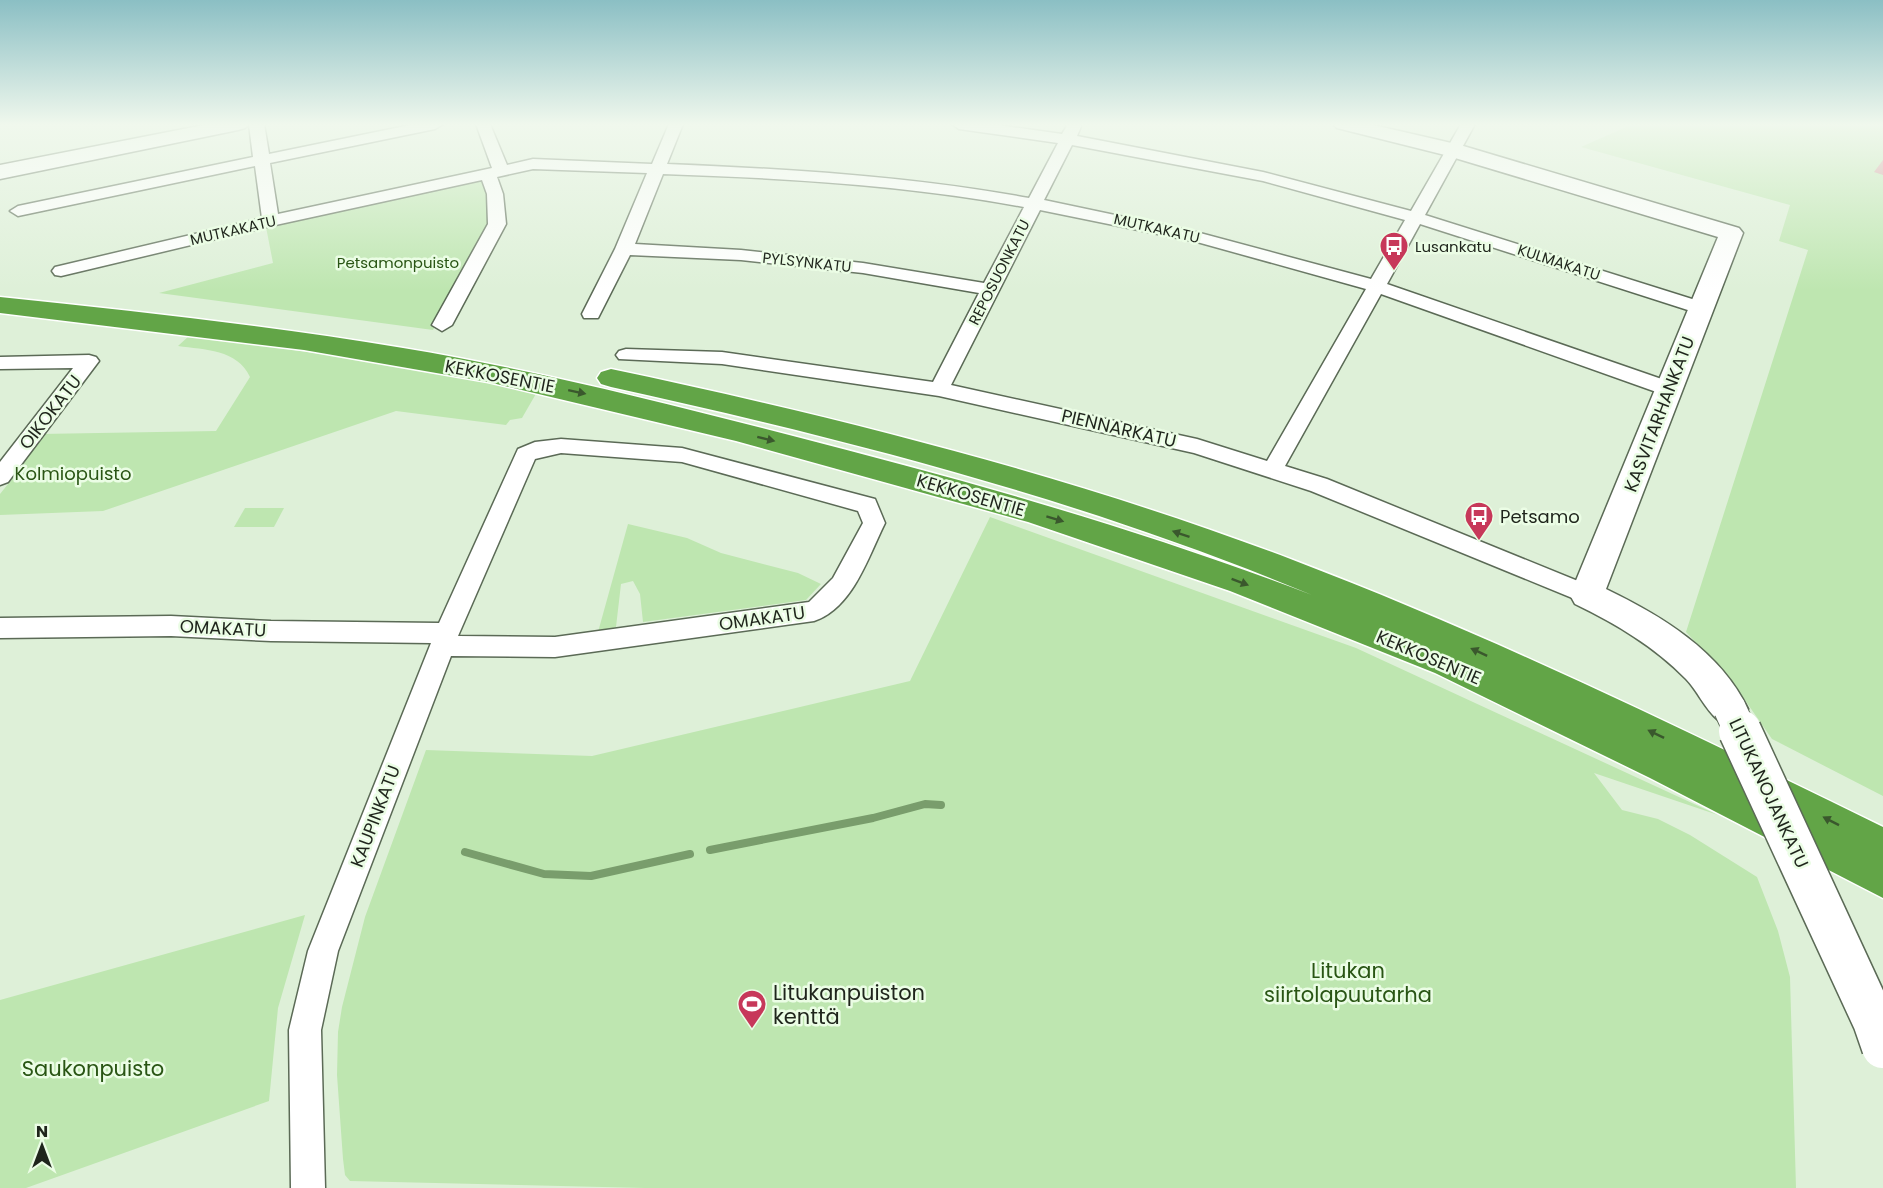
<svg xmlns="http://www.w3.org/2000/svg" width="1883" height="1188" viewBox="0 0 1883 1188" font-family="Poppins,sans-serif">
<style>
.green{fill:#bee6b0}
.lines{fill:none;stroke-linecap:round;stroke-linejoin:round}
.stream{stroke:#799d6c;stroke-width:8}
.street-casing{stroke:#5b6a56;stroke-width:3}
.secondary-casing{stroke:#5b6a56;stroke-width:3}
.highway-casing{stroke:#fff;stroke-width:3}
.street{fill:#fff;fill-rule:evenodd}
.secondary{fill:#fff;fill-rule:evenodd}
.highway{fill:#62a547;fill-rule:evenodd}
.secondary-bridge-far1-casing{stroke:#5b6a56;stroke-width:34;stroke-linecap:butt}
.secondary-bridge-casing{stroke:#5b6a56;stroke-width:45;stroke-linecap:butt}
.secondary-bridge-far1{stroke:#fff;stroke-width:32}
.secondary-bridge{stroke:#fff;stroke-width:42}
.wall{fill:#d48b95}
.oneway{fill:#3a582d}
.labels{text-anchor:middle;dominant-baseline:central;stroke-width:5;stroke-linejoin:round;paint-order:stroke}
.far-street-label{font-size:15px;fill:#1f251c;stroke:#ebfde5}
.far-poi-label{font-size:15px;fill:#1f251c;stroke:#ebfde5;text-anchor:start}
.far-park-label{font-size:15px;fill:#295514;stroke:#ebfde5}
.street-label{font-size:18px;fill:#1f251c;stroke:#ebfde5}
.park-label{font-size:18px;fill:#295514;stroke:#ebfde5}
.poi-label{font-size:18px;fill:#1f251c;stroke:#ebfde5;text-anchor:start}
.near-park-label{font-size:21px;fill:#295514;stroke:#ebfde5}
.near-poi-label{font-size:21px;fill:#1f251c;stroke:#ebfde5;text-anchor:start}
</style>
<rect width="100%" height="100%" fill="#def0d8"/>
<g class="green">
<polygon points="1633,124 1883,124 1883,796 1772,739 1731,680 1686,632 1808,250 1779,241 1790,205 1581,147"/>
<polygon points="485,176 491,208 489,225 433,330 159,293 273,263 266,227"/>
<path d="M190,335L363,360L537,392L522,418L510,420L506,425L396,411L103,511L0,515V494L16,474L14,469L40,434L216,431L250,377C237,349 205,350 178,346Z"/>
<polygon points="245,508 284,508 274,527 234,527"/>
<polygon points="990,517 1356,648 1718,815 1594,773 1622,810 1658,819 1690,835 1757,877 1778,931 1790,977 1796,1188 645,1188 350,1181 345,1175 343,1159 337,1075 338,1032 342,1007 365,917 426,750 592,756 910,681"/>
<polygon points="628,524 687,538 721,553 798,573 821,584 806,600 643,622 640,594 633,581 621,584 616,627 598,632"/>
<polygon points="305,915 278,1008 269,1101 26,1188 0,1188 0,1000"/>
</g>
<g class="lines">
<g class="stream">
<polyline points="710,850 873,818 925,804 941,805"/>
<polyline points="465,852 544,874 591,876 690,854"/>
</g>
<g class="street-casing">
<g id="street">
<path d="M249,124H264L269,154L415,124H443L435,129L270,163L278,214L492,168L476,124H490L507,165L533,159L652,164L669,124H683L667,164C789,169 909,176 1029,198L1058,143L959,129L952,124H990L1062,134L1068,124H1082L1077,136L1263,172L1411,211L1461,124H1475L1425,215L1708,304L1710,308L1701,314L1694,312L1420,224L1387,284L1676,384L1679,389L1676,394H1662L1381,294L1285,466L1327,479L1595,588L1599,595L1595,602L1587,604L1311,491L1194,453L939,396L722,364L619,359L616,355L619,351L626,349L722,352L933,382L979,293L863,273L741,260L630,255L598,318H584L582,314L615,249L647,173L533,169L497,177L503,194L506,224L452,325L442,331L432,325L488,224L487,194L482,180L271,226L61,276L55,275L52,271L55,267L262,218L255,166L18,216L10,211L18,206L253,157ZM1072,145L1263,181L1405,220L1371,279L1200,233L1044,200ZM663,174C784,178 905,185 1024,207L984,283L863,263L741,250L635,244ZM1040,210L1197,242L1366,289L1267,461L1197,439L951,385Z"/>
<polygon points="89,355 96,357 99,361 96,365 8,482 0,485 0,462 73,368 0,369 0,357"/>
<path d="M561,439L682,448L875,499L885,523C868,557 853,608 814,621L555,657L451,656L338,951L321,1030L325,1188H291L289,1030L308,951L431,643L271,641L171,636L0,638V618L171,616L271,621L439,623L518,449L535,442ZM561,453L682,462L858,511L863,523L833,578L809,602L555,637L458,636L535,459Z"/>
</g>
</g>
<g class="secondary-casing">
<g id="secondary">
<polygon points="209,124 249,124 245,128 238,130 0,179 0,165"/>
<path d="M1333,124H1369L1460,145L1739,228L1743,233L1606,589C1662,616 1720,651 1748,709L1743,720C1734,723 1725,726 1717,719C1705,709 1697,690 1686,679C1654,646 1616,624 1575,604L1570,595L1718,237L1445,155L1337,128Z"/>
</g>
</g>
<g class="highway-casing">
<path id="highway" d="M0,297C135,311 270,326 403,348C535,370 665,403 793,436C969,481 1142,530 1312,595C1087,501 848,439 611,387L601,384L597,378L601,372L611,369C839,417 1075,477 1293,560C1495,637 1689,732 1883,827V898L1650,778L1435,673L1230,591L1028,522L736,441L488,382L304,350L0,313Z"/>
</g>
<use href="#street" class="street"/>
<use href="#secondary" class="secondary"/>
<use href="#highway" class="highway"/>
<g class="secondary-bridge-far1-casing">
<polyline id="secondary-bridge-far1" points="1730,709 1741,733"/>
</g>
<g class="secondary-bridge-casing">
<polyline id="secondary-bridge" points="1740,731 1874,1021 1883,1047"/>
</g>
<use href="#secondary-bridge-far1" class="secondary-bridge-far1"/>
<use href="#secondary-bridge" class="secondary-bridge"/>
</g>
<polygon class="wall" points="1883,160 1883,175 1874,172"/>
<defs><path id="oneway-solid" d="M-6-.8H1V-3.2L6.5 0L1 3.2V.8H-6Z" transform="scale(1.5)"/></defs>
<g class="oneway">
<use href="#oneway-solid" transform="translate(577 392) rotate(12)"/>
<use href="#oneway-solid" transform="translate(766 439) rotate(14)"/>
<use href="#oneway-solid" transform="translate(1055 519) rotate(17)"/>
<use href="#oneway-solid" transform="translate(1181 534) rotate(-161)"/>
<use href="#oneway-solid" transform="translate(1240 582) rotate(21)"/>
<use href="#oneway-solid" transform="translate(1479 652) rotate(-155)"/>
<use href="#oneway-solid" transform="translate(1656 734) rotate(-154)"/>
<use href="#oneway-solid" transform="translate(1831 821) rotate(-153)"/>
</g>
<linearGradient id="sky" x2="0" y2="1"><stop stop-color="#8bbfc4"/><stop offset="0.43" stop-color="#f0f8ed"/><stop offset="1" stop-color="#f0f8ed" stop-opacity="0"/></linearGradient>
<rect width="1883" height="290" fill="url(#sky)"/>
<defs>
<g id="bus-pin" transform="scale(1.5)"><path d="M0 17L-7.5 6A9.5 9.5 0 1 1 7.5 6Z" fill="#c7385a" stroke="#ebfde5"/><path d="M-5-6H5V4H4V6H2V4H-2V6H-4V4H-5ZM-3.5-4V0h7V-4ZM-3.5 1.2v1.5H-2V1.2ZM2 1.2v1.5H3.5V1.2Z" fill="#fff"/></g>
<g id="stadium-pin" transform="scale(1.5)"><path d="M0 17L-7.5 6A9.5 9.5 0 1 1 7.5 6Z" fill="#c7385a" stroke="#ebfde5"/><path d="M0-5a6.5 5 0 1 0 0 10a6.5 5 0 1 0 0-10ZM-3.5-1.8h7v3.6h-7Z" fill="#fff"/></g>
</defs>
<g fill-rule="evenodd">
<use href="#bus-pin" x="1394" y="246"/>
<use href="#bus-pin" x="1479" y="516"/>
<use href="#stadium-pin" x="752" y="1004"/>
</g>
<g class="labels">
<g class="far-street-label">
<text transform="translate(1157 228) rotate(13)">MUTKAKATU</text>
<text transform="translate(233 230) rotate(-13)">MUTKAKATU</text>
<text transform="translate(807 262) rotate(6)">PYLSYNKATU</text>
<text transform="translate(1559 262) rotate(18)">KULMAKATU</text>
<text transform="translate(999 272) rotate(-63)">REPOSUONKATU</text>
</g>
<g class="far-poi-label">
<text x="1415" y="246">Lusankatu</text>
</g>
<g class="far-park-label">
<text x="398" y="262">Petsamonpuisto</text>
</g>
<g class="street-label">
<text transform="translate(500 376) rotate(11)">KEKKOSENTIE</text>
<text transform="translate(50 412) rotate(-52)">OIKOKATU</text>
<text transform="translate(1659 414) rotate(-69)">KASVITARHANKATU</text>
<text transform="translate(1119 428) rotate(13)">PIENNARKATU</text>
<text transform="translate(971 495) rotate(16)">KEKKOSENTIE</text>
<text transform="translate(762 618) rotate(-8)">OMAKATU</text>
<text transform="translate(223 628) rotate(3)">OMAKATU</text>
<text transform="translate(1429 657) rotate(23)">KEKKOSENTIE</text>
<text transform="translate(1769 793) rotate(65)">LITUKANOJANKATU</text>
<text transform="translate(375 816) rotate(-69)">KAUPINKATU</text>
</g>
<g class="park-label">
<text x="73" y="473">Kolmiopuisto</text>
</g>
<g class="poi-label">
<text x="1500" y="516">Petsamo</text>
</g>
<g class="near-park-label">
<text x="1348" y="970">Litukan<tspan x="1348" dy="24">siirtolapuutarha</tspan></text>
<text x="93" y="1068">Saukonpuisto</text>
</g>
<g class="near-poi-label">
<text x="773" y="992">Litukanpuiston<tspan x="773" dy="24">kenttä</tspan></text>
</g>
</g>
<g transform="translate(42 1146)" stroke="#ebfde5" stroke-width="4.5" paint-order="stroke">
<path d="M0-4.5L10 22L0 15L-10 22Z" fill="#1f251c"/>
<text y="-9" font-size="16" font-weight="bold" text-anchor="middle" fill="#1f251c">N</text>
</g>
</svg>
